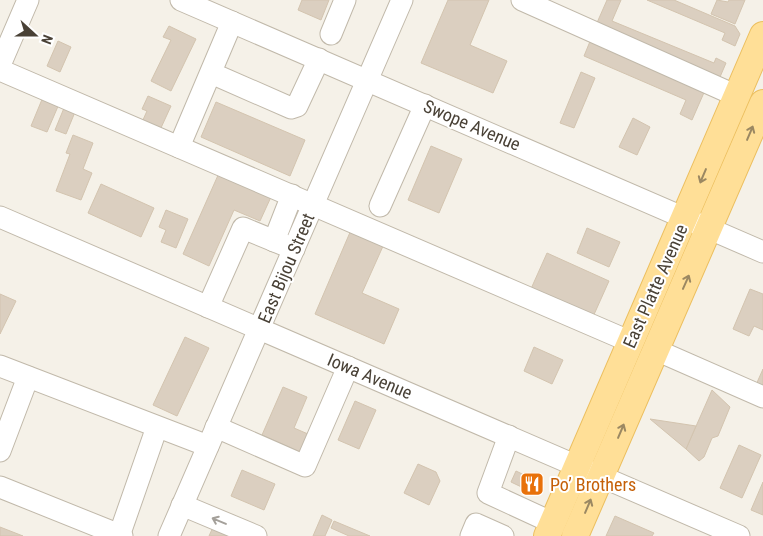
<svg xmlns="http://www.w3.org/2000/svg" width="763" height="536" viewBox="0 0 763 536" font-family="'Roboto Condensed',sans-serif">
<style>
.building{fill:#dbcfc0;stroke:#d3c4af}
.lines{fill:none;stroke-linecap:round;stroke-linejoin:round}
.minor-casing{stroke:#c1b9aa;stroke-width:23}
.major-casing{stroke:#ecbf5f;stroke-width:28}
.minor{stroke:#fff;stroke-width:21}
.major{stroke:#ffdf97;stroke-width:26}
.oneway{stroke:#9b8862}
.oneway2{stroke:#a4a09a}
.labels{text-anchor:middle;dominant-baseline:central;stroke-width:4;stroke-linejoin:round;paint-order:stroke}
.street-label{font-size:18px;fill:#494136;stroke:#fff}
.food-label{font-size:18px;fill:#c56008;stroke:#fff;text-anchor:start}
</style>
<rect width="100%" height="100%" fill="#f5f1e8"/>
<g class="building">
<polygon points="302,0 329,0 321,20 298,10"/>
<polygon points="448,0 489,0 470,45 507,61 493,93 421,63"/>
<polygon points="607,0 621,0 612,21 714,63 716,58 726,63 720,77 596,25"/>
<polygon points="647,0 674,0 735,26 740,34 735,46 722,40 725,33"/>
<polygon points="717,0 728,2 729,0 745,0 735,24 711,14"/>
<polygon points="169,26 196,39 171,91 151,81 171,40 163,37"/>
<polygon points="591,39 706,88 692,120 680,114 686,100 584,56"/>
<polygon points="58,41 71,47 60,72 47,66"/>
<polygon points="581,72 595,78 574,128 560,123"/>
<polygon points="148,96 171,106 160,130 142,122 147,111 142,109"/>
<polygon points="43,97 59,104 47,132 31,126"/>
<polygon points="216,102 305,140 290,176 201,137"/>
<polygon points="64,108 75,112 66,134 55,130"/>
<polygon points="633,118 650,127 637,155 619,147"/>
<polygon points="73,135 93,143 83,169 92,173 81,200 56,191 70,154 66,153"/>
<polygon points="431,146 462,159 439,213 408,200"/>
<polygon points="219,173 271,197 260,221 234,210 209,266 183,254"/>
<polygon points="101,184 154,208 141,237 88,213"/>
<polygon points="166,210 188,219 176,248 161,242 166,230 159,227"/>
<polygon points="587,228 620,242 609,267 577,253"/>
<polygon points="351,230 384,244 362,293 399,309 384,344 315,314"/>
<polygon points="547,253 609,281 592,319 530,291"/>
<polygon points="750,289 763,294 763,330 754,326 749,336 733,329"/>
<polygon points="0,294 16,301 0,334"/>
<polygon points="185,337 209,348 177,416 153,405"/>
<polygon points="534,347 563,360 552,384 524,371"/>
<polygon points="763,369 763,391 755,387"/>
<polygon points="283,387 307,397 294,428 308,434 300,452 262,435"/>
<polygon points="712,390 730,407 718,436 712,438 704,457 699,461 686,449"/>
<polygon points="355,401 376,410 359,449 338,440"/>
<polygon points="650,419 696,426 686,449"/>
<polygon points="739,445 761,455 742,498 720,488"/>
<polygon points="418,464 436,472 440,481 429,505 404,493"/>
<polygon points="242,470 275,484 264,510 231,496"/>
<polygon points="516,471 539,482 534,493 511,482"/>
<polygon points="763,482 763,515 751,510"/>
<polygon points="322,515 332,520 325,536 313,536"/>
<polygon points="615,516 654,533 652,536 606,536"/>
<polygon points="334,521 370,536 349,536 331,528"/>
<polygon points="214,525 241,536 209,536"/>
<polygon points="0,527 23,536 0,536"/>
</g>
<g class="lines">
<g class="minor-casing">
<g id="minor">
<polyline points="181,0 763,252"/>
<polyline points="522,0 737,96"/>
<polyline points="331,34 345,0"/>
<polyline points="0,65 28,0"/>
<polyline points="0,70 631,342"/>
<polyline points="211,73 291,108 297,106 319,59"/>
<polyline points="179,147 232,22"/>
<polyline points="380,206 425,105"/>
<polyline points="0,217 739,536"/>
<polyline points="274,241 292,195"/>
<polyline points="208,307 243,228 294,249"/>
<polyline points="656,350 763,397"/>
<polyline points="0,366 208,446"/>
<polyline points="216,427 305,466 348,367"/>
<polyline points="509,436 488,493 553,523"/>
<polyline points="0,451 28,377"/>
<polyline points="0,487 122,536"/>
<polyline points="182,505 256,536"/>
<polyline points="119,536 157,427"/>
<polyline points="169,536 402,0"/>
<polyline points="471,536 476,524 503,536"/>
</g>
</g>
<g class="major-casing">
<g id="major">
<polyline points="547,536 763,35"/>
<polyline points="575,536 763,103"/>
</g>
</g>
<use href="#minor" class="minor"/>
<use href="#major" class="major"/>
</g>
<defs><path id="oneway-shaft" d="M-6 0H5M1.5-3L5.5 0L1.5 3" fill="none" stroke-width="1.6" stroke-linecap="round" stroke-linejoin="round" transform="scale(1.25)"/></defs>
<g class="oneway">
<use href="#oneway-shaft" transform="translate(750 133) rotate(-67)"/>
<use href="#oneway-shaft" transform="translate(703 176) rotate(113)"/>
<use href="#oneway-shaft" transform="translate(686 282) rotate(-66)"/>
<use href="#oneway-shaft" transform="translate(621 431) rotate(-67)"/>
<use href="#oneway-shaft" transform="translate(588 506) rotate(-67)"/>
</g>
<use class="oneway2" href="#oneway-shaft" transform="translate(219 521) rotate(-157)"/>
<defs>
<g id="restaurant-square" transform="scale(1.25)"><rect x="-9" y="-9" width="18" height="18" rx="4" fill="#e8710a" stroke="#fff"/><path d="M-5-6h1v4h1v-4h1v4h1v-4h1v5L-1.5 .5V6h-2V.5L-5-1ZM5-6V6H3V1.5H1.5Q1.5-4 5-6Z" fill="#fff"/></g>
</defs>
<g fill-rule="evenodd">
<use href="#restaurant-square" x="532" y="484"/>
</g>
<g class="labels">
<g class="street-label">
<text transform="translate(472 125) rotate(23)">Swope Avenue</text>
<text transform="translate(286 268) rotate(-67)">East Bijou Street</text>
<text transform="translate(655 286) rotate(-66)">East Platte Avenue</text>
<text transform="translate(370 376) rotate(23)">Iowa Avenue</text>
</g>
<g class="food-label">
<text x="550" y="484">Po’ Brothers</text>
</g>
</g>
<g transform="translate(35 35) rotate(111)" stroke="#ffffff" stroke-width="4" paint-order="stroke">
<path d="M0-4L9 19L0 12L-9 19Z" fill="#494136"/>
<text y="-8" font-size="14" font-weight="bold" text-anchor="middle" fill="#494136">N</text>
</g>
</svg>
